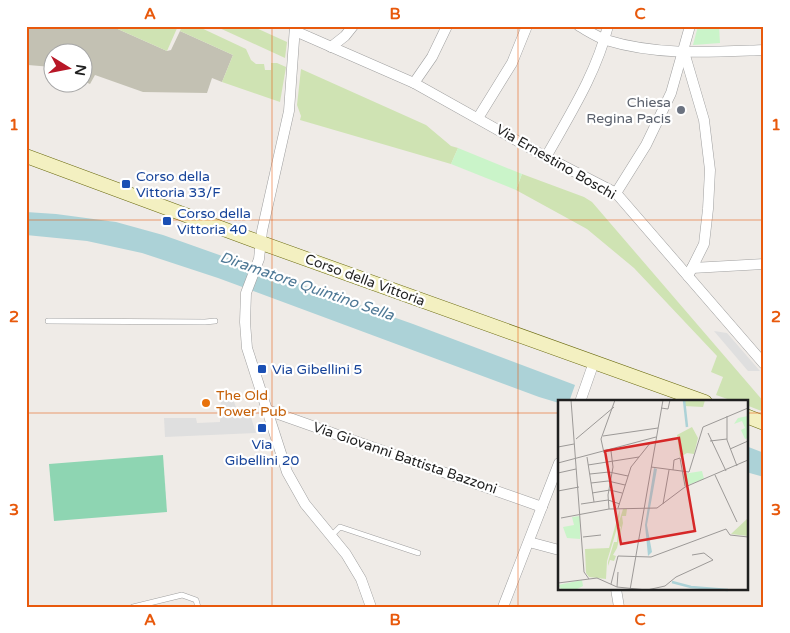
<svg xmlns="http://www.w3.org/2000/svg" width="790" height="633" viewBox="0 0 790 633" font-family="'Varela Round',sans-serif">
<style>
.construction{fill:#c3c1b3}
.grass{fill:#cfe3b3}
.park{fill:#caf4c9}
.pitch{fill:#8ed5b2}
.parking{fill:#dfdfdf}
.water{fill:#acd2d7}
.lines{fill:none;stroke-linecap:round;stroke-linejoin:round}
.lane-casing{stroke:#a0a0a0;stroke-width:6}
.street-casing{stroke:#a0a0a0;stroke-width:11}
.secondary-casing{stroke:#6b6b11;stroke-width:15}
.lane{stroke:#fff;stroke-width:5}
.street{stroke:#fff;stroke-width:10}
.secondary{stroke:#f3f0c1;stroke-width:14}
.grid{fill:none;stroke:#e8590c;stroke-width:1;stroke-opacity:0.55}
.worship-dot{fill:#6b7280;stroke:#fff;stroke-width:2}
.transit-dot{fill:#1a4fb4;stroke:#fff;stroke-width:2}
.food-dot{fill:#e8710a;stroke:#fff;stroke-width:2}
.labels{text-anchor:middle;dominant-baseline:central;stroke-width:4.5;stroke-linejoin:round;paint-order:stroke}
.worship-label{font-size:14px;fill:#5b616d;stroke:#fff;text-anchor:end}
.street-label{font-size:14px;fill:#1f1f1f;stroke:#fff}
.transit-label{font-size:14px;fill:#164399;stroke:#fff;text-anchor:start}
.food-label{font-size:14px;fill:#c56008;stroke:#fff;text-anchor:start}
.water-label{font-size:15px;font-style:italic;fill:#4f7996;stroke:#fff}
.inset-river{fill:none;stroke:#acd2d7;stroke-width:2.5}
.inset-road{fill:none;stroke:#9c9997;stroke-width:1}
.view{fill:#d62828;fill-opacity:0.15;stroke:#d62828;stroke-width:2.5}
.inset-edge{fill:none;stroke:#1f1f1f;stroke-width:2.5}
.neatline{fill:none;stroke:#e8590c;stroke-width:2}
.grid-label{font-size:16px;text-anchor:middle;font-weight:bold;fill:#e8590c}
</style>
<rect width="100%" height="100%" fill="#efebe7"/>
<polygon class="construction" points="26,26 111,26 167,51 171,50 180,31 233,55 222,82 212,78 207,93 143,92 95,75 90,84 83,81 82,52 52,52 52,67 28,65 29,59 26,58"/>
<g class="grass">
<polygon points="111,26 137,26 143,29 145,26 178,26 167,51"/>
<polygon points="182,26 197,26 246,49 251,60 256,64 264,64 265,70 271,70 271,63 277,63 286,67 280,102 222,82 233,55 180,31"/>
<polygon points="215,26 252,26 287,42 285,58"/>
<polygon points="301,69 426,125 451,146 458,148 451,164 300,120 301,116 297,105"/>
<polygon points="522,174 584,197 592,202 764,402 764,412 746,405 746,402 736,402 716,395 723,377 711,372 717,356 634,268 587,229 516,190"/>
</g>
<g class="park">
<polygon points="698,26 719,26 720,43 693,45"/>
<polygon points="458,148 522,174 516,190 451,164"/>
</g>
<polygon class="pitch" points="163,455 167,512 54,521 49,464"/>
<g class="parking">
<polygon points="714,331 727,333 760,371 748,371"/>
<polygon points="221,395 232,396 238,413 249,411 256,433 165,437 164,418 196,418 197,423 220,422"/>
</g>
<g class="water">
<polygon points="26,212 56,214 116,222 163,235 225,257 264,273 294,282 413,324 575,385 569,402 559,403 539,397 218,278 142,253 87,241 26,235"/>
<polygon points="746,446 764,453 764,477 746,472"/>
</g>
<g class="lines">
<g class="lane-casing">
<g id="lane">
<polyline points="48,321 205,322 215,321"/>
<polyline points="331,536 340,527 418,553"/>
<polyline points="133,607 182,595 196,600 198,607"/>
</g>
</g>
<g class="street-casing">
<g id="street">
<polyline points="295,26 289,111 262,231 259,259 246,293 245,322 247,348 287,472 305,504 346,554 361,579 371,607"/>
<path d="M579,26C588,31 597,37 606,40C658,56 711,52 764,50"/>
<polyline points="295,31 414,83 546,157 616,193 764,364"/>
<polyline points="331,47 345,36 353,26"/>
<polyline points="684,52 704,120 710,170 708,209 704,244 688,276"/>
<polyline points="414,83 432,57 447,26"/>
<polyline points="478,118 512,63 527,26"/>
<path d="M546,157C570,114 596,74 608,26"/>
<polyline points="616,193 646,145 671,93 690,26"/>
<polyline points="692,268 764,264"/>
<polyline points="580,402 594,362"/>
<polyline points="267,410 542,507"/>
<polyline points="529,542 559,550"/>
<polyline points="616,589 619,607"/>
<polyline points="503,607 559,463"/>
</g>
</g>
<g class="secondary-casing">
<g id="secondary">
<polyline points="26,156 245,237 705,402"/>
<polyline points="746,416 764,423"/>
</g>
</g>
<use href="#lane" class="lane"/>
<use href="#street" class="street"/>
<use href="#secondary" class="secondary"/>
</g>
<path class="grid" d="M272,26V607M518,26V607M26,220H764M26,413H559M746,413H764"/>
<circle class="worship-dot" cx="681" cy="110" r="5"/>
<g class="transit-dot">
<rect x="121" y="179" width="10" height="10" rx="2.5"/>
<rect x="162" y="216" width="10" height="10" rx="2.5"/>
<rect x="257" y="364" width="10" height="10" rx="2.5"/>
<rect x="257" y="423" width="10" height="10" rx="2.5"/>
</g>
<circle class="food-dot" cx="206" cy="403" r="5"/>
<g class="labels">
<g class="worship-label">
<text x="671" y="102">Chiesa<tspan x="671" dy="16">Regina Pacis</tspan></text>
</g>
<g class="street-label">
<text transform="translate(556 162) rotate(30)">Via Ernestino Boschi</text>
<text transform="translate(365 280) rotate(20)">Corso della Vittoria</text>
<text transform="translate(405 458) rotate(19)">Via Giovanni Battista Bazzoni</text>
</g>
<g class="transit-label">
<text x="136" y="176">Corso della<tspan x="136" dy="16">Vittoria 33/F</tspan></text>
<text x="177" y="213">Corso della<tspan x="177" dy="16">Vittoria 40</tspan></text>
<text x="272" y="369">Via Gibellini 5</text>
<text x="262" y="444" text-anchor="middle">Via<tspan x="262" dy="16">Gibellini 20</tspan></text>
</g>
<g class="food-label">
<text x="216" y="395">The Old<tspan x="216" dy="16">Tower Pub</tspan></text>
</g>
<g class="water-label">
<text transform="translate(307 286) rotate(19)">Diramatore Quintino Sella</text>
</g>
</g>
<g transform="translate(558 400)">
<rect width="190" height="190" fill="#efebe7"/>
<path d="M126,0H147L145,7L126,6ZM134,27L140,38L136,54L129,53L122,57L119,35ZM62,109L61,122L65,109H69L68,116H64L65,123L59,148L55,155L58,156L56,161L52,160L50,166V162L56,142H59L60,128L62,131L63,127L60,125L49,161L48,179L31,177L28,173L27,149L51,148ZM190,118V136L173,134Z" fill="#cfe3b3"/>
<path d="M190,16V38L187,39L183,30L187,28L184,21L176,24L180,18ZM144,71L146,79L127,86L125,74ZM22,116V139L9,138L5,127L16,125L14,117ZM24,180L25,186L17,190H4L0,185Z" fill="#caf4c9"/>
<path d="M96,68L99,69L89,125L94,152L90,156L87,125Z" fill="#acd2d7"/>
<path class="inset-river" d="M126,0L129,27M114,182L133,187L170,190"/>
<path class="inset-road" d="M13,0L26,172L31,179M103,8L110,9L112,0M169,16V40L179,66M150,33L168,71M45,36L100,28M18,39L56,7M152,41L169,39M0,47L16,44M172,49L190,41M46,53L43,39L57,0M29,57L36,102M0,63L98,37M30,65L81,57M93,67L131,72L145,27L190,8M115,70L116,60L122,58L127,86M0,73L18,69M32,74L51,72L70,76M157,75L179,122M33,83L50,81L67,85M0,91L21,87M34,93L52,90L64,93M23,104L50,100L62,104M105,104L111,70M60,108L73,67L93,42M51,109L50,95L55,67L53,51M3,118L51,109L99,108L127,87L190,60M25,137L43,135M0,183L39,178L59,187L89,190L107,186L118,177L155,160L146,153L134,155M53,184L60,156L93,157L168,129L172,135L190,137M59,187L60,172M72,190L105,0"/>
<path class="view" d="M121,38L137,131L63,144L47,51Z"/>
<rect width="190" height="190" class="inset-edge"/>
</g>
<rect width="790" height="633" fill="none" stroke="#ffffff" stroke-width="55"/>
<g transform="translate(68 68) rotate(100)"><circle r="24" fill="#ffffff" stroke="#a5a5a5"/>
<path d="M0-4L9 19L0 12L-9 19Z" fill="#b81727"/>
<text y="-8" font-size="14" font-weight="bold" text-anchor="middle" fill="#1f1f1f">N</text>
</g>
<rect x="28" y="28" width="734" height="578" class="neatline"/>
<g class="grid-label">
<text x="150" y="19">A</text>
<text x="395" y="19">B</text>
<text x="640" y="19">C</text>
<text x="14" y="130">1</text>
<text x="776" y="130">1</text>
<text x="14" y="322">2</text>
<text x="776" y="322">2</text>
<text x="14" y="515">3</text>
<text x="776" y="515">3</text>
<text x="150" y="625">A</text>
<text x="395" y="625">B</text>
<text x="640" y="625">C</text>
</g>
</svg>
